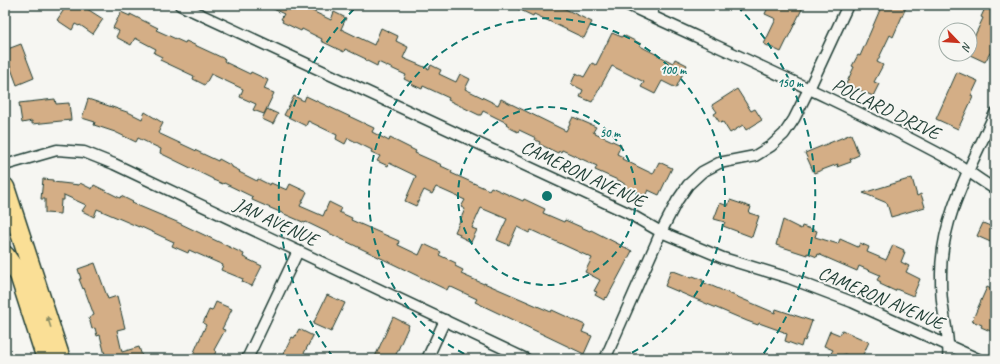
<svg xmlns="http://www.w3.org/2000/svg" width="1000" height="364" viewBox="0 0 1000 364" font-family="Caveat,sans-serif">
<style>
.building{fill:#d4ae86;stroke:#1f3d34}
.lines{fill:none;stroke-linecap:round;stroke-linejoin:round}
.street-casing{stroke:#1f3d34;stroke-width:13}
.highway-casing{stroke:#1f3d34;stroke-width:21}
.street{stroke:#f6f6f2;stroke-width:10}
.highway{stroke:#fadf96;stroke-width:18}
.oneway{fill:#8c8e65}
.ring{fill:none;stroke:#0f766e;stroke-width:2;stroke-dasharray:7 5}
.labels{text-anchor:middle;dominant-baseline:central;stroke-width:4;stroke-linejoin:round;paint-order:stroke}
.street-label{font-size:19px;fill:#1f3d34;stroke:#f6f6f2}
.centre{fill:#0f766e;stroke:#f6f6f2;stroke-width:2}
.ring-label{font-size:12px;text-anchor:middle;font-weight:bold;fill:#0f766e;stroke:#f6f6f2;stroke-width:4;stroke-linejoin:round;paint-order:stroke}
</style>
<rect width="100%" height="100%" fill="#f6f6f2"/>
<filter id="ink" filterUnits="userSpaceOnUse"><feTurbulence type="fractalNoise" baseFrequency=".025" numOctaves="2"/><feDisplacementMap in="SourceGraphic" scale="8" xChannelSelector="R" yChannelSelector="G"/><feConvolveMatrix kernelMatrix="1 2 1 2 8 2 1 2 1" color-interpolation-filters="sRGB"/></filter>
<g filter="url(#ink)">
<g class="building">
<polygon points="67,5 81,5 103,19 93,34 80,25 79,26 75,24 72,30 57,20"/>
<polygon points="265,5 308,5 306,8 331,20 334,12 346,18 341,29 374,45 381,28 398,36 396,41 408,47 403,58 429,69 431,65 441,70 439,74 456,82 460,74 470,79 465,89 498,105 501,99 566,131 573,117 596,127 593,132 621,145 617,154 623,157 622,159 653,174 659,162 672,168 659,195 648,190 645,196 624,187 626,185 620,181 595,170 597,166 562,150 561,152 559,151 558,153 539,144 540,142 535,140 536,138 519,130 518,132 508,127 509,126 506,124 507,123 483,111 481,115 479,115 448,100 449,98 423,86 422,89 411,84 412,83 404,79 406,75 378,62 377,66 365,60 366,59 345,49 344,52 321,41 322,39 302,29 301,31 282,22 283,20 281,19 284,14"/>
<polygon points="510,5 557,5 592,22 584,38 534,14 533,16"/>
<polygon points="769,5 804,5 781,52 764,44 776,19 765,14"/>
<polygon points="882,5 907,5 893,37 890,35 877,62 883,65 874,82 879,84 873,96 846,84 854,67 852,66 858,55 860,56"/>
<polygon points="986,6 995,10 995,49 992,54 990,53 985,62 970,55 970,46 983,18 981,17"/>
<polygon points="121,12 130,16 130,14 158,28 156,30 185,43 186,41 225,59 224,61 227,63 250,74 251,72 268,80 264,89 274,93 264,114 253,110 256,104 240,97 243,89 211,74 205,85 193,79 194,76 160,60 162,57 154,53 156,49 135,38 131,45 116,37 119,31 113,28"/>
<polygon points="612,33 622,37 623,35 641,44 640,46 673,63 675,59 687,65 676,88 662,81 655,94 641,87 644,82 612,66 592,102 580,97 583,90 571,84 576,73 584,77 592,63 596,65"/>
<polygon points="21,44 34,78 17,85 10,66 8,66 5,59 5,50"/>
<polygon points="957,72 978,81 971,96 973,97 958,129 936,119"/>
<polygon points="737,89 751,111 755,109 762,120 746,130 743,125 730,133 723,122 720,123 714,114 717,112 712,105"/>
<polygon points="294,96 304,101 306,96 374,128 372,132 389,141 390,138 416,151 415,153 442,165 441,166 452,171 451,173 489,190 491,187 523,201 524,199 545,209 543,213 564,222 565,220 590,231 591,230 632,251 607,298 606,297 604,300 595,295 597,292 594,291 600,280 585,272 592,258 531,230 529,233 517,227 509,245 497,240 507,219 481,208 472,228 477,230 471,242 459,236 460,234 455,232 465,209 461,207 465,200 436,187 432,194 424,190 416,206 405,201 416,176 389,163 388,166 377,161 380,156 371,152 372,150 348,138 345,144 336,139 337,135 308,121 306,126 284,115"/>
<polygon points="55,99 56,104 69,103 71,120 32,124 32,121 22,123 19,103"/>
<polygon points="88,99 130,113 142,119 145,112 163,123 158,133 218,161 219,159 232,166 232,167 240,171 239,172 257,181 258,179 270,185 271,183 287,190 290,184 307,192 300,206 323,216 329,202 341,208 339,212 352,218 351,220 399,241 398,245 419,255 424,244 441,252 439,255 456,263 455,266 463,270 461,274 484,284 484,283 551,312 552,310 585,325 582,332 592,336 584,354 475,302 477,299 449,286 447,290 306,222 305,223 252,200 253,197 224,183 223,184 213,180 213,179 160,153 161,149 138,138 136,142 115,132 94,125 95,122 82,118"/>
<polygon points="267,109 278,114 273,124 262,119"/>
<polygon points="851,134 859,155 850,159 851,162 837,167 838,164 814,173 805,153"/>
<polygon points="912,178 917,196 921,194 925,207 891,217 887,203 863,193"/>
<polygon points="43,179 53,180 53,182 79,185 80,183 92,189 94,185 120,198 121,196 133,202 132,203 177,222 244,254 243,257 262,266 252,286 242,282 243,279 221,270 223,265 189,250 188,253 172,246 174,242 139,226 139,227 97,209 94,217 82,211 86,205 64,195 64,200 61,200 60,214 45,213 45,199 41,199"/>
<polygon points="730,200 751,207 749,213 759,216 752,237 723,226 725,222 714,219 720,203 728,206"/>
<polygon points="783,220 801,229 802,226 817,231 815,237 838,244 840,239 858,247 860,243 869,247 867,252 886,260 893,245 904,250 903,252 905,252 901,262 909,266 906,272 920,279 913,296 896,289 895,291 880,284 881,282 877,280 880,275 859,266 857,271 818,254 817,257 807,253 807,255 776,245"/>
<polygon points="983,223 995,228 995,244 977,236"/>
<polygon points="95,263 108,299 117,296 125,328 117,330 122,352 139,347 143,359 106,359 100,335 97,336 95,328 92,329 89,318 94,315 84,288 83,289 79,279 81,279 78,269"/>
<polygon points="671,270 692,278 693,276 703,280 702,282 712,286 775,313 776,309 812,321 805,341 803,340 801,347 785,341 787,334 784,333 784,332 759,323 758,325 747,321 665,286"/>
<polygon points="987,287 995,291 995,333 981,327 982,325 972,321"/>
<polygon points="327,295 345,303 331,332 313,324"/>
<polygon points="216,302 232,309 222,329 225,330 214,350 216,351 213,359 191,359 206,325 203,323 209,310 212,311"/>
<polygon points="393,317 409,325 394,359 374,359"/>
<polygon points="299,329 313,336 301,359 281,359 292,337 294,338"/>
<polygon points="842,330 869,342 861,359 856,359 844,354 841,359 830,355 833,350 824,346 830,331 840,335"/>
</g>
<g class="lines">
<g class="street-casing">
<g id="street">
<polyline points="180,5 628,213 661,232 723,258 789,278 852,302 978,359"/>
<path d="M628,5C735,55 845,103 949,159C965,168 979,180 995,189"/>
<polyline points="650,15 655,5"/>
<polyline points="5,165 57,150 84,152 114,164 526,359"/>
<polyline points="247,359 298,251"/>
<polyline points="427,359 445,320"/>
<polyline points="605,359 661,232 677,201 688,185 702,172 719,163 755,156 771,146 784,134 794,119 809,89 848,5"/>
<path d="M948,359C950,341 945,325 943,308C941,298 941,287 941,277C940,218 972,165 995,113"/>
</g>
</g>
<g class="highway-casing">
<g id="highway">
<polyline points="5,187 61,359"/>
<polyline points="5,255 19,275 46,359"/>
</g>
</g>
<use href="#street" class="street"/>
<use href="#highway" class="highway"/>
</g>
<defs><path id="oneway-solid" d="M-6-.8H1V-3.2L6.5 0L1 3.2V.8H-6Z"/></defs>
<use class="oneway" href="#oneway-solid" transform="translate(49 322) rotate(-108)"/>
</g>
<g class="ring">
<circle cx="547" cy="196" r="89"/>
<path d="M475 359A178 178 0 1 1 619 359"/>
<path d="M333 357A268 268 0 0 1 357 6M737 6A268 268 0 0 1 761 357"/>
</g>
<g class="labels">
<g class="street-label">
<text transform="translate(886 109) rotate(26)">POLLARD DRIVE</text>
<text transform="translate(583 174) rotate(25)">CAMERON AVENUE</text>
<text transform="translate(276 222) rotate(25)">JAN AVENUE</text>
<text transform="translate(881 298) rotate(23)">CAMERON AVENUE</text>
</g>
</g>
<circle cx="547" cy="196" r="6" class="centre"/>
<g class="ring-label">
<text x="673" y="74">100 m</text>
<text x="790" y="87">150 m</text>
<text x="610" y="137">50 m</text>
</g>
<rect width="1000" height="364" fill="none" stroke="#f6f6f2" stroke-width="20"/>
<rect x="10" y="10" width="980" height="344" fill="none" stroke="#1f3d34" stroke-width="1.5" filter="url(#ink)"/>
<g transform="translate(958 42) rotate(115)"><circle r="19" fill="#f6f6f2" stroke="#a0aca6"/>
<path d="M0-3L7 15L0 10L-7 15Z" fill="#c8321e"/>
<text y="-6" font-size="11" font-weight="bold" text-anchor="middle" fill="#1f3d34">N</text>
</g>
</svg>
